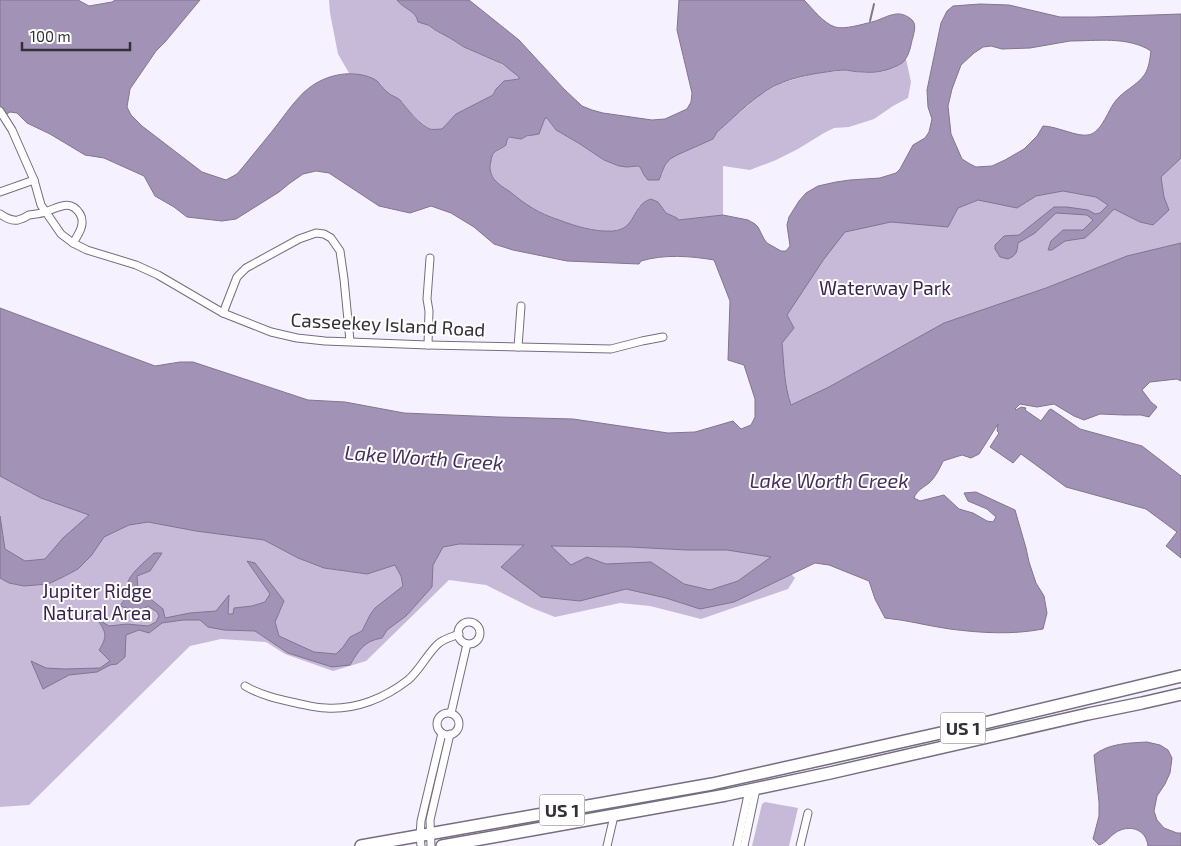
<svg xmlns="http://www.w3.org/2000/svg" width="1181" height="846" viewBox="0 0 1181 846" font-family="'Exo 2',sans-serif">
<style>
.green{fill:#c7bad8}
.water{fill:#a293b6;stroke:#817590;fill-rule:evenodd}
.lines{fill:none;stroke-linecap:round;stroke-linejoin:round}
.stream{stroke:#817590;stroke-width:2}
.street-casing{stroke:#756d80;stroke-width:9}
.primary-casing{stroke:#756d80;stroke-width:14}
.street{stroke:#fff;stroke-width:7}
.primary{stroke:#fff;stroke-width:11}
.labels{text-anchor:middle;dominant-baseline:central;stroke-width:4;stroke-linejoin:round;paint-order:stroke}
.shield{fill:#fff;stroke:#706e74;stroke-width:1}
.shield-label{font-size:18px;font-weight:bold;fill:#333038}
.park-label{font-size:19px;fill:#392250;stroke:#fff}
.street-label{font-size:19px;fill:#333038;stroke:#fff}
.water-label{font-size:20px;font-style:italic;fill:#452e5d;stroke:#fff}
</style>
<rect width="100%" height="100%" fill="#f6f1fe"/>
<g class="green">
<path d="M329,0H397C401,6 407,8 412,12C420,18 427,26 436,31C441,34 446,35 450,38C457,43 465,48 473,51C492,60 505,63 520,78C505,86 503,76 493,95L456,114L442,129L435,130L426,127L402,105L399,100L390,95L385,91L381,84L373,79L357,74L349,73L338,54L330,13Z"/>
<path d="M906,59L911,82L908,98L893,106L874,119L849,127L834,128L824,133L798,149L776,160L750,170L723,166V215L678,220L677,218L666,213L663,209L639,206C635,214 630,226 621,229C599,237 549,218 530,207C522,203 515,196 508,191C501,185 491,179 490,168C488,153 498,153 506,145C507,142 506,139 509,138C512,136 517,139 521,138C527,138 534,134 540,132L545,118H547L556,130L580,144L604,160L619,166L627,167L638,166L640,167L644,175H662L665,165L670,159L677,155L713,139L717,132L760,95L781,83L821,72H832L844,70L864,73L882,72L899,65Z"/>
<polygon points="1181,91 1181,247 808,409 782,401 779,367 788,300 848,223 984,195"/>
<polygon points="0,452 264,540 298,558 324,568 367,574 455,539 674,541 771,554 795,578 788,589 701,619 650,606 620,603 555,617 532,608 486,585 449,580 366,661 333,671 285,654 266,642 221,639 190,646 29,805 0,807"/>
<polygon points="765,802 798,808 789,846 752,846 762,804"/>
</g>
<g class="water">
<path d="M0,0H78L89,6L112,2L115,0H200L165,42L156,51L130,89L127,107L131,115L142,126L202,172L226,180L237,174L243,167C253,154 264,142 274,129C284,116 297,97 309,88C327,74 353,69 374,79C380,82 382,88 387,92C391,96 397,97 400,100C406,108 421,126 430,129C434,130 438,129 442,129L456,114L493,95L496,89L504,81L519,79V77L503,64L464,47L450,38L435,30L428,25L418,22C416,10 403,9 397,0H469L519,40L564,89L582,106L592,110L603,113L652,120L665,119L687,109L691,102L692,93L677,30L679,0H804C813,9 823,23 835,27C844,30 863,24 872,22C884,19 896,9 908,17C917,22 915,28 913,37C911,43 910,53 906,58C904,63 899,65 894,67C883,72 874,73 861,72C855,72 849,70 843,70C822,72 803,75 783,82C759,91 737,115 717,132L713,139L677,155L670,159L665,165L659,180H648L644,175L640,167L638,166L627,167L619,166L604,160L580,144L556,130L547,118H545L539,134L527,136L521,139L509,137L507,140L506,145C503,148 497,150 494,153C492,155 491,159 491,161C489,167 490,173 494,179C498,184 504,188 509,191C526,205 538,213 559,220C575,226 594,232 612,231C637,230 631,205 651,199L658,202L666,213L677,218L678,220L723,215L748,220L755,224L758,227L764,239L767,243L781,251H786L790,246L787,225L789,217L799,201L806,193L818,186L836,182L850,180L880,178L896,173L900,169L913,145L925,138L929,132L932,119L928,107L927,90L932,66L941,23L947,11L953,6L980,4L1009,5L1060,17H1094L1181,14V158L1161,177L1164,197L1169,210L1153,225L1140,222L1114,209L1097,227L1085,238L1065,241L1052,250H1048L1051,241L1063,230H1083L1093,220L1087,215L1056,213L1035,233L1018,243C1017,252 1017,255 1008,259L1000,257L995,249V245L1004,236L1019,235L1054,207H1067L1088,210L1095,214L1100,213L1108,205L1096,197L1063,191L1036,196L1017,208L978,200L958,208L948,227L891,222L845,232L824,259L787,315L794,328L782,343C784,364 784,385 791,405L829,387L944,323L1046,288L1127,256L1181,243V381L1177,379L1150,382L1142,390L1151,402L1157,407L1149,417L1141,415H1124L1100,414L1084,420L1074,416L1054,404L1037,407L1020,404L1015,409L1016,410L1021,407L1026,408L1025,410L1041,421L1049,410L1051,409L1080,429L1142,446L1181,476V558L1166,546L1177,532L1146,509L1066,487L1021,454L1013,463L990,447L999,433L997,431L998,424L979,454L971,458L962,455L943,461C940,468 935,478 929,483C923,488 917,490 914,498L920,501L944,495L959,509L973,513L987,521L993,522L996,517L987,509L968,501L964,493L976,492L1015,510L1026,548L1029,562L1036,583L1044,596L1047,613L1043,629C1012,635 981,633 950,629C928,626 907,620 885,618L875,599L869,581L829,565L815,563L734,602L700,609L666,598L626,589L580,601L541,597L501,567L524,545L459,544L443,547L433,565L432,587L406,616L387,630L382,638C364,641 359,650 350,665L332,667L288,653L255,631L224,630L208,627L200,620H183L162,623L149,633L139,630L126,635L125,657L117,664L110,665L97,672L69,675L43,689L31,661L46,668L65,669L100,668L110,661L99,650C108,636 106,632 97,619L109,626L127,624L148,626L156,622L159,616L157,612L148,606L138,612L120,606L126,597C122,578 142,565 154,553H162L150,571L137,576L138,589L163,609L165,618L190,613L216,611L229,595L228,614H233L234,608L252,606L265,602L270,594L247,561L255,563L284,601L275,622L279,636L314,652L336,654L343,647L350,637L362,631L370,615L375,608L403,586L401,576L395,565L367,574L324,568L298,558L264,540L196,531L148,522L129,525L104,537L91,556L78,569L63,577L48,584L24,586L9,583L0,578V516L5,549L25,561L45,559L63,538L89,515L41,498L0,476V308L155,366L180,362H193L308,400L345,402L404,413L498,417L573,419L668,433L695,432L733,421L741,429L751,425L755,417V399L744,365L728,360L730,301L714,260C691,256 664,254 641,261L639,264L567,261L513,250L494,244L474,227L451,213L431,206L410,213L379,206L329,173L316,171L303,174L290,183L279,192L236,219L222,221L187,217L174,207L155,196L144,176L104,158L85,155L50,134L27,123L17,113L10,112L0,118ZM1070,41C1096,41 1128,36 1151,51C1150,59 1149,67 1145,74C1137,86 1122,91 1114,103C1107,113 1101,133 1088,135C1077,137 1056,126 1043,126L1037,136L1024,149L1005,160L992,166L976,167L970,164L962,159L951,134L948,106L952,89L961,65L974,53L983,47L991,46L1002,49L1030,48ZM551,546L630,547L687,550H727L771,557L738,581L710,590L684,584L651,562L606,564L587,557L571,565Z"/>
<path d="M1147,742L1160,745L1168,750L1172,758L1170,773L1165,784L1157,796L1154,811L1157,820L1164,828L1177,833H1181V846H1148C1146,828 1128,824 1115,833C1108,838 1107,842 1099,845L1093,839L1099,816V802L1094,755C1109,743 1130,743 1147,742Z"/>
</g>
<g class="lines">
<polyline class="stream" points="870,21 874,4"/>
<g class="street-casing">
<g id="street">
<polyline points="0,111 12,130 34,180 41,205 61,234 73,243 87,250 136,265 158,275 223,313 271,332 297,338 325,341 428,345 611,349 642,341 663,337"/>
<polyline points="0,192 34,180"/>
<path d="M0,214C6,218 11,221 18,220C22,219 26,217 29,215C34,214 40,214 45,212C58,208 70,198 80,214C86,224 78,235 73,243"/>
<polyline points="223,313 237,277 246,268 299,239 316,233 324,234 331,238 340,251 344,279 350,341"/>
<polyline points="428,345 429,311 427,299 430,258"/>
<polyline points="518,347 521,306"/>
<circle cx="469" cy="633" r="11"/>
<path d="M245,686C260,695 278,699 296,703C306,705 316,708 326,708C356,710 385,698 408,680C420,670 427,654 438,644C443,639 452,637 459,634"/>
<polyline points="451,713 467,644"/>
<circle cx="448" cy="724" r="11"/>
<polyline points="421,846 420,836 421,821 442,733"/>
<polyline points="431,846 430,820 450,734"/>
<polyline points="607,846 614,816"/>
<polyline points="737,846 749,790"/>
<polyline points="744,846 756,789"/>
<polyline points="800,846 808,813"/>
</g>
</g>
<g class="primary-casing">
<g id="primary">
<polyline points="361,846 712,784 972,726 1181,676"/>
<polyline points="442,846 726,795 830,773 1088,714 1142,703 1181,694"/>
</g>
</g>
<use href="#street" class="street"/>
<use href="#primary" class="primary"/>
</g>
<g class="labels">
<g class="shield">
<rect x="940.5" y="712.5" width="45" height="31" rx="4"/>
<rect x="539.5" y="794.5" width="45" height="31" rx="4"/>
</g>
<g class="shield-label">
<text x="963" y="728">US 1</text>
<text x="562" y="810">US 1</text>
</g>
<g class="park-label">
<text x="885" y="287">Waterway Park</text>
<text x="97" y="590">Jupiter Ridge<tspan x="97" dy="22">Natural Area</tspan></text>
</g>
<g class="street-label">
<text transform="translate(388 324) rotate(3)">Casseekey Island Road</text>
</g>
<g class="water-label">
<text transform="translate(424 457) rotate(4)">Lake Worth Creek</text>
<text x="829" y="480">Lake Worth Creek</text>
</g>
</g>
<path d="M22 42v8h108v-8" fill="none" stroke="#333038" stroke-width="2.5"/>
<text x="30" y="42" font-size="15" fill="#333038" stroke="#ffffff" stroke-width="4" paint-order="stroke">100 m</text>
</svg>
